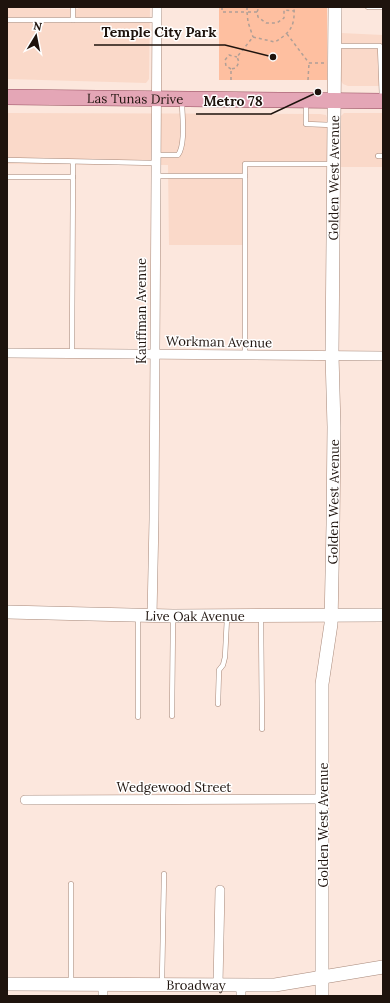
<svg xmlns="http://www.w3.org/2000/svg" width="390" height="1003" viewBox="0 0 390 1003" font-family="Lora,serif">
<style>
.built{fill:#fad9c9}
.green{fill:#febfa0}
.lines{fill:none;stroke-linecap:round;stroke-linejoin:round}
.lane-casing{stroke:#a78879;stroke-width:5.5}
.street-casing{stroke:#a78879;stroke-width:10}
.secondary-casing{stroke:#a78879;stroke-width:14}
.primary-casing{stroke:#934c5c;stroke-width:16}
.path{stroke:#b09f96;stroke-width:1.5;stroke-dasharray:3 3;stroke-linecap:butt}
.lane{stroke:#fff;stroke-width:4.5}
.street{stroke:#fff;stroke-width:9}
.secondary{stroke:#fff;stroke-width:13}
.primary{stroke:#e4a6b6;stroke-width:15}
.labels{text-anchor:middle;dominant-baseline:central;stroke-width:3;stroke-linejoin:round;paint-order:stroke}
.street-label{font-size:13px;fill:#1e130d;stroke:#fff}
.leader{fill:none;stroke:#1e130d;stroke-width:1.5}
.callout-dot{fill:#1e130d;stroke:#fff;stroke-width:1.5}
.callout-label{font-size:14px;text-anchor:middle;font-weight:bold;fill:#1e130d;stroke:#fff;stroke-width:3;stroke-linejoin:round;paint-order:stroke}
</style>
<rect width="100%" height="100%" fill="#fce7dd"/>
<g class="built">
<polygon points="79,7 150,7 149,79 146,83 7,79 7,8 78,9"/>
<polygon points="341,33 383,35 383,86 348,86 343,84 340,79"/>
<polygon points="7,113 320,114 326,115 328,120 327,167 247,165 246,245 169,245 168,165 7,164"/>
<polygon points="344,113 383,113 383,167 341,167 341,116"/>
</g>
<rect class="green" x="219" y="7" width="108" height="73"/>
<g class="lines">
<g class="lane-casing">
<g id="lane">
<polyline points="368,7 383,7"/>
<polyline points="7,20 157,20"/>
<polyline points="73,20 73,7"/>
<polyline points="337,46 380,46 382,99"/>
<polyline points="306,102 306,124 332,125"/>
<path d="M155,155H178C186,144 182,115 182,101"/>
<polyline points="378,156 383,156"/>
<polyline points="7,160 155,163"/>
<polyline points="155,176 245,176"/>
<polyline points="7,177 73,177"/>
<polyline points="72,354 73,162"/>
<polyline points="245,355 245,164 333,164"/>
<polyline points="261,616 262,729"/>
<polyline points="218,704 219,670 223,665 225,657 227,618"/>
<polyline points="172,716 173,618"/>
<polyline points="138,717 138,617"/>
<polyline points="162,982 164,874"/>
<polyline points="71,983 71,884"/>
</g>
</g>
<g class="street-casing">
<g id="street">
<polyline points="7,353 383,356"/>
<polyline points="152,616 154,519 157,7"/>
<polyline points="25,800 323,799"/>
<polyline points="218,984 220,890"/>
<polyline points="103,996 103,984"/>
<polyline points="241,996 241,985"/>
</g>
</g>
<g class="secondary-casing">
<g id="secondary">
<path id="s1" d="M7,612L173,616L383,615"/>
<path id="s2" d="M7,984L275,985L383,967"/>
<path id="s3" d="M322,996V684L331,624L333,525L334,427L332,355L335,7"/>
</g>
</g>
<g class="primary-casing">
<g id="primary">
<path id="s4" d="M7,97L383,101"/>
</g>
</g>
<g class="path">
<polyline points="222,7 222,12 247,12 248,22 253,37"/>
<polyline points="247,7 247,12 257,12 258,17 266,23 277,23 284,18 284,10 294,11"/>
<polyline points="257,12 259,7"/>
<polyline points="287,34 309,63"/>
<path d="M253,37L275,42C291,32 295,26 294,7"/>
<polyline points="309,63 324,63"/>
<polyline points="231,69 226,66 225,60 229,55 237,57"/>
<polyline points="231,80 231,69 236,68 239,62 237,57 253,37"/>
<polyline points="308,80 309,63"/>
</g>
<use href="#lane" class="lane"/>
<use href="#street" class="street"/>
<use href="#secondary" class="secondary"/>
<use href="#primary" class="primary"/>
</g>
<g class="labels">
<g class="street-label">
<text stroke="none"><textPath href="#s4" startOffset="128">Las Tunas Drive</textPath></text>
<text stroke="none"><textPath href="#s3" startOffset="819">Golden West Avenue</textPath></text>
<text transform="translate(141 311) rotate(-90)">Kauffman Avenue</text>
<text transform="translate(219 342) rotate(1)">Workman Avenue</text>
<text stroke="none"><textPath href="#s3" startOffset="495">Golden West Avenue</textPath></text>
<text stroke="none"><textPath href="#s1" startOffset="188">Live Oak Avenue</textPath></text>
<text x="174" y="787">Wedgewood Street</text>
<text transform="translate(323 825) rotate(-90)">Golden West Avenue</text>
<text stroke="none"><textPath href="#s2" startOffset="189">Broadway</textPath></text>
</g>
</g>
<path class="leader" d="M273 57L225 45H94M318 92L271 114H196"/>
<g class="callout-dot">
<circle cx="273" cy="57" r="4"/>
<circle cx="318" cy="92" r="4"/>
</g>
<g class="callout-label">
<text x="159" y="37">Temple City Park</text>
<text x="233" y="106">Metro 78</text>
</g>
<rect width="390" height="1003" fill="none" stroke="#1e130d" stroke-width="16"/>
<g transform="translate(36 36) rotate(10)" stroke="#ffffff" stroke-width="3" paint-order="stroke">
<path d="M0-3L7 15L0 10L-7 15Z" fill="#1e130d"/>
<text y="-6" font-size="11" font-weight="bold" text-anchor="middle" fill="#1e130d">N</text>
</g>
</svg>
